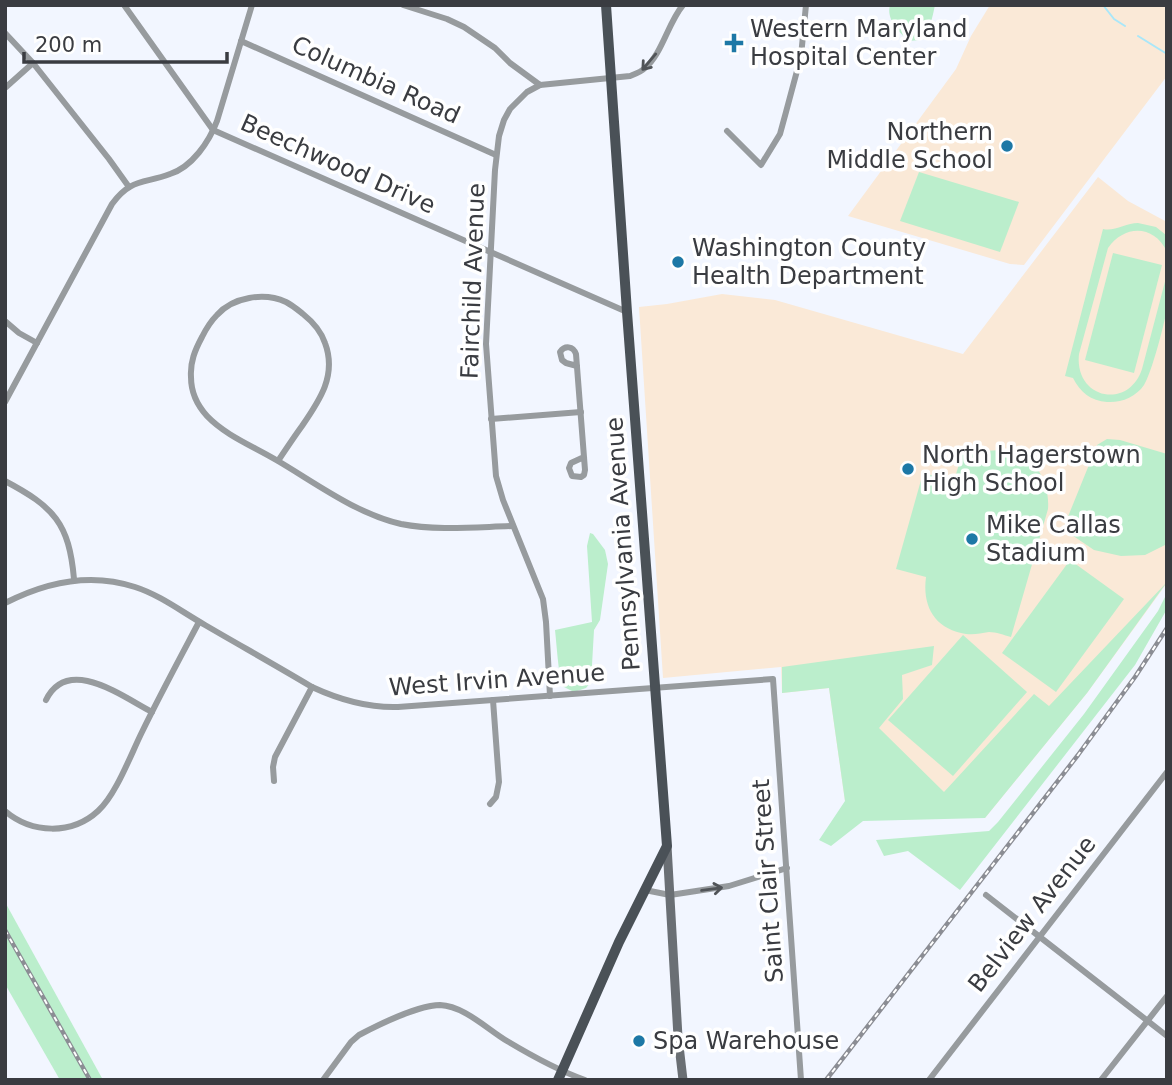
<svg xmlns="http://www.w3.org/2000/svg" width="1172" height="1085" viewBox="0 0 1172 1085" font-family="'DejaVu Sans',sans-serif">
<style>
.education{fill:#fae9d7}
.green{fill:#bec}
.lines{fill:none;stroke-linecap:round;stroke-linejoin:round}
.stream{stroke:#a9e7f9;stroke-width:2}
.minor{stroke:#979b9e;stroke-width:6}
.secondary{stroke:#6a6f74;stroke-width:9}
.primary{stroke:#4a5157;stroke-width:10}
.rail-casing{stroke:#8b8d94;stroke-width:4.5}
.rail{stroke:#fff;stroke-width:2;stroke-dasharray:5;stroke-linecap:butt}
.oneway{stroke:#515458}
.poi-dot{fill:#1d78a6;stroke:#fff;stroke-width:2.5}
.labels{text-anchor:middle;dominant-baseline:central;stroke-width:7;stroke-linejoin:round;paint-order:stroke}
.poi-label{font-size:24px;fill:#3a3c41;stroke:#fff;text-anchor:start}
.street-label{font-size:24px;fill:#3a3c41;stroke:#fff}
</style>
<rect width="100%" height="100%" fill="#f2f6ff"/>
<g class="education">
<polygon points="990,5 1167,6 1167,76 1024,265 1010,264 848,216 956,69 971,36"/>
<polygon points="1098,177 1128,201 1167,222 1167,583 1087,693 985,818 845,801 829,688 782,693 781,667 663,678 639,307 667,304 722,294 775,300 963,354"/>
</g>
<g class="green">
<path d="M890,5H935C932,20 930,29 920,40L908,41C899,31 886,20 890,5Z"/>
<polygon points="919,172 1019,202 1000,252 900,221"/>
<path d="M1138,223L1156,227L1166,235L1167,252C1154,224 1124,225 1108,248L1079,354C1074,398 1128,411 1142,369L1167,274C1167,285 1168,296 1167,307C1166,319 1151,375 1144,385C1136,397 1121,403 1107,402C1091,401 1080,392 1073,378L1065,376L1103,229C1114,232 1126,223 1138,223Z"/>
<polygon points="1113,253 1162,265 1134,373 1085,360"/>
<polygon points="1107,439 1120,440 1167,454 1167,544 1145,555 1121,556 1094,550 1063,529 1097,445"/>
<path d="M964,447C971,448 979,451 986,451C993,451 1000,449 1008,451C1036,455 1050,483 1048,509L1011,637C1004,635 996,632 989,632C981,633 975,635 966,634C935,629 922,607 926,577L896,569L923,473L954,481Z"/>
<path d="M590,533L593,534L605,550L608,564L600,620L594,630L592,665L594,678L586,688L574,692L562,686C558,668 557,649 555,630L592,622L587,546Z"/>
<polygon points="1070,560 1124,599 1056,692 1002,653"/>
<polygon points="1167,582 1087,693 985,818 863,821 831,846 819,840 845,801 829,688 782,693 782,667 934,646 932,665 902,675 903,699 879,728 944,792 1034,694 1049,706"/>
<polygon points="1167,593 1167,609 1135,665 960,890 908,851 884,856 876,840 989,831 998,822 1084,714 1158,611"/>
<polygon points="963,635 1027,692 953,776 888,720"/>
<polygon points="5,902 103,1080 60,1080 5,984"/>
</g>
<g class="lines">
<g class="stream">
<polyline points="1103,5 1114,19 1125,26"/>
<polyline points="1138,36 1167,54"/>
</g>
<g class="minor">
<polyline points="124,5 213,130 627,312"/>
<path d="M403,5L447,19L464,27L495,48L510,63L540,85L630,76C635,74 641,72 645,68C662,54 668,23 683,5"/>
<polyline points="5,33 33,63 109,159 129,187"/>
<polyline points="241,41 496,155"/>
<polyline points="540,85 527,92 510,109 504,120 499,136 495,170 486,344 496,476 503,500 543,599 546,622 550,696"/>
<polyline points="5,88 33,63"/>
<polyline points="727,131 761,165 780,134 786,112 801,56 806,5"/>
<polyline points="5,321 19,333 37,343"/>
<path d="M577,366L566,363L562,360L560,352C565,345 573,346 576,354L585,470L584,475L581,477L572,476L569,468L571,463L584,457"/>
<path d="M5,402L112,204C131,178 144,184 170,174C192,167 209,142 217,121L252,5"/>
<polyline points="491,419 581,412"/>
<path d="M278,461C286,449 294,437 302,426C320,400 337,375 325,343C321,331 313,322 303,314C298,310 292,305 286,302C264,292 233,297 217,315C211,321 206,329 202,337C195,350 190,362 191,377C191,392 197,405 207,416C226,436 255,447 278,461C317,484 357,514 401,524C437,531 476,527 513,526"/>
<path d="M5,481C54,507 69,523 74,579"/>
<path d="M5,603C46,582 90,572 135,587C160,595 182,612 205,625C241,646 277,666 312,687C340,700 367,708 398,707L773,679L801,1080"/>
<path d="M46,700C68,655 123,697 152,712"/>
<polyline points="274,781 273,767 275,757 312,687"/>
<polyline points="490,804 496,797 499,782 493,700"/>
<path d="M5,811C32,834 72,835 98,811C116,795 131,754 142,732C160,695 180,658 199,622"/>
<polyline points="645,890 670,895 729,886 787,868"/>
<polyline points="986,895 1167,1036"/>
<path d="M323,1080L351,1042L359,1035C378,1025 419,1005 440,1005C464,1006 487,1029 507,1041C532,1056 557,1070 585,1080"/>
<polyline points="929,1080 1167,772"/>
<polyline points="1101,1080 1167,996"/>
</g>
<polyline class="secondary" points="667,846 678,1037 683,1080"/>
<polyline class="primary" points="558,1080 619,942 667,846 627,312 606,5"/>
<g class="rail-casing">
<g id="rail">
<polyline points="5,930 90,1080"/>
<polyline points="826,1080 1078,755 1135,677 1167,628"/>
</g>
</g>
<use href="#rail" class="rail"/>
</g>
<defs><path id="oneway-shaft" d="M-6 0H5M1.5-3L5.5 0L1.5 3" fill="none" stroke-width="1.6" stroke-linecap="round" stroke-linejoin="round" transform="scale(1.75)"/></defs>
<g class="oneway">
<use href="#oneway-shaft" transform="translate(649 62) rotate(130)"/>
<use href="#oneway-shaft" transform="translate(712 889) rotate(-8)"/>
</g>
<g class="poi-dot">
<path d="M730.5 32.5h7v7h7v7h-7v7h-7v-7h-7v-7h7z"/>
<circle cx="1007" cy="146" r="7"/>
<circle cx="678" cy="262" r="7"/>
<circle cx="908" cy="469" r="7"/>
<circle cx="972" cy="539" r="7"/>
<circle cx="639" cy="1041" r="7"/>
</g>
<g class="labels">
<g class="poi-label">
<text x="750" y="29">Western Maryland<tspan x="750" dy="28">Hospital Center</tspan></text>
<text x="993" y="132" text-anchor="end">Northern<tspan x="993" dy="28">Middle School</tspan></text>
<text x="692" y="248">Washington County<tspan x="692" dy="28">Health Department</tspan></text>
<text x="922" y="455">North Hagerstown<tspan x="922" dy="28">High School</tspan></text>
<text x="986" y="525">Mike Callas<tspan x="986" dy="28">Stadium</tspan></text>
<text x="653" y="1041">Spa Warehouse</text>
</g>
<g class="street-label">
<text transform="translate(376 80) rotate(24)">Columbia Road</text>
<text transform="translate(338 164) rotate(24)">Beechwood Drive</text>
<text transform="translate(473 281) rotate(-88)">Fairchild Avenue</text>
<text transform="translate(623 544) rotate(-94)">Pennsylvania Avenue</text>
<text transform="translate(497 680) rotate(-4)">West Irvin Avenue</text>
<text transform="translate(768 881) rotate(-94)">Saint Clair Street</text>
<text transform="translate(1032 914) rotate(-52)">Belview Avenue</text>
</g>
</g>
<rect width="1172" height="1085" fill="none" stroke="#3a3c41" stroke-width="14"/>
<path d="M24 52v10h203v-10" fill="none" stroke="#3a3c41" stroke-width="3.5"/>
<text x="35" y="52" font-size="21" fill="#3a3c41" stroke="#ffffff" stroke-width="5" paint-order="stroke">200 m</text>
</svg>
